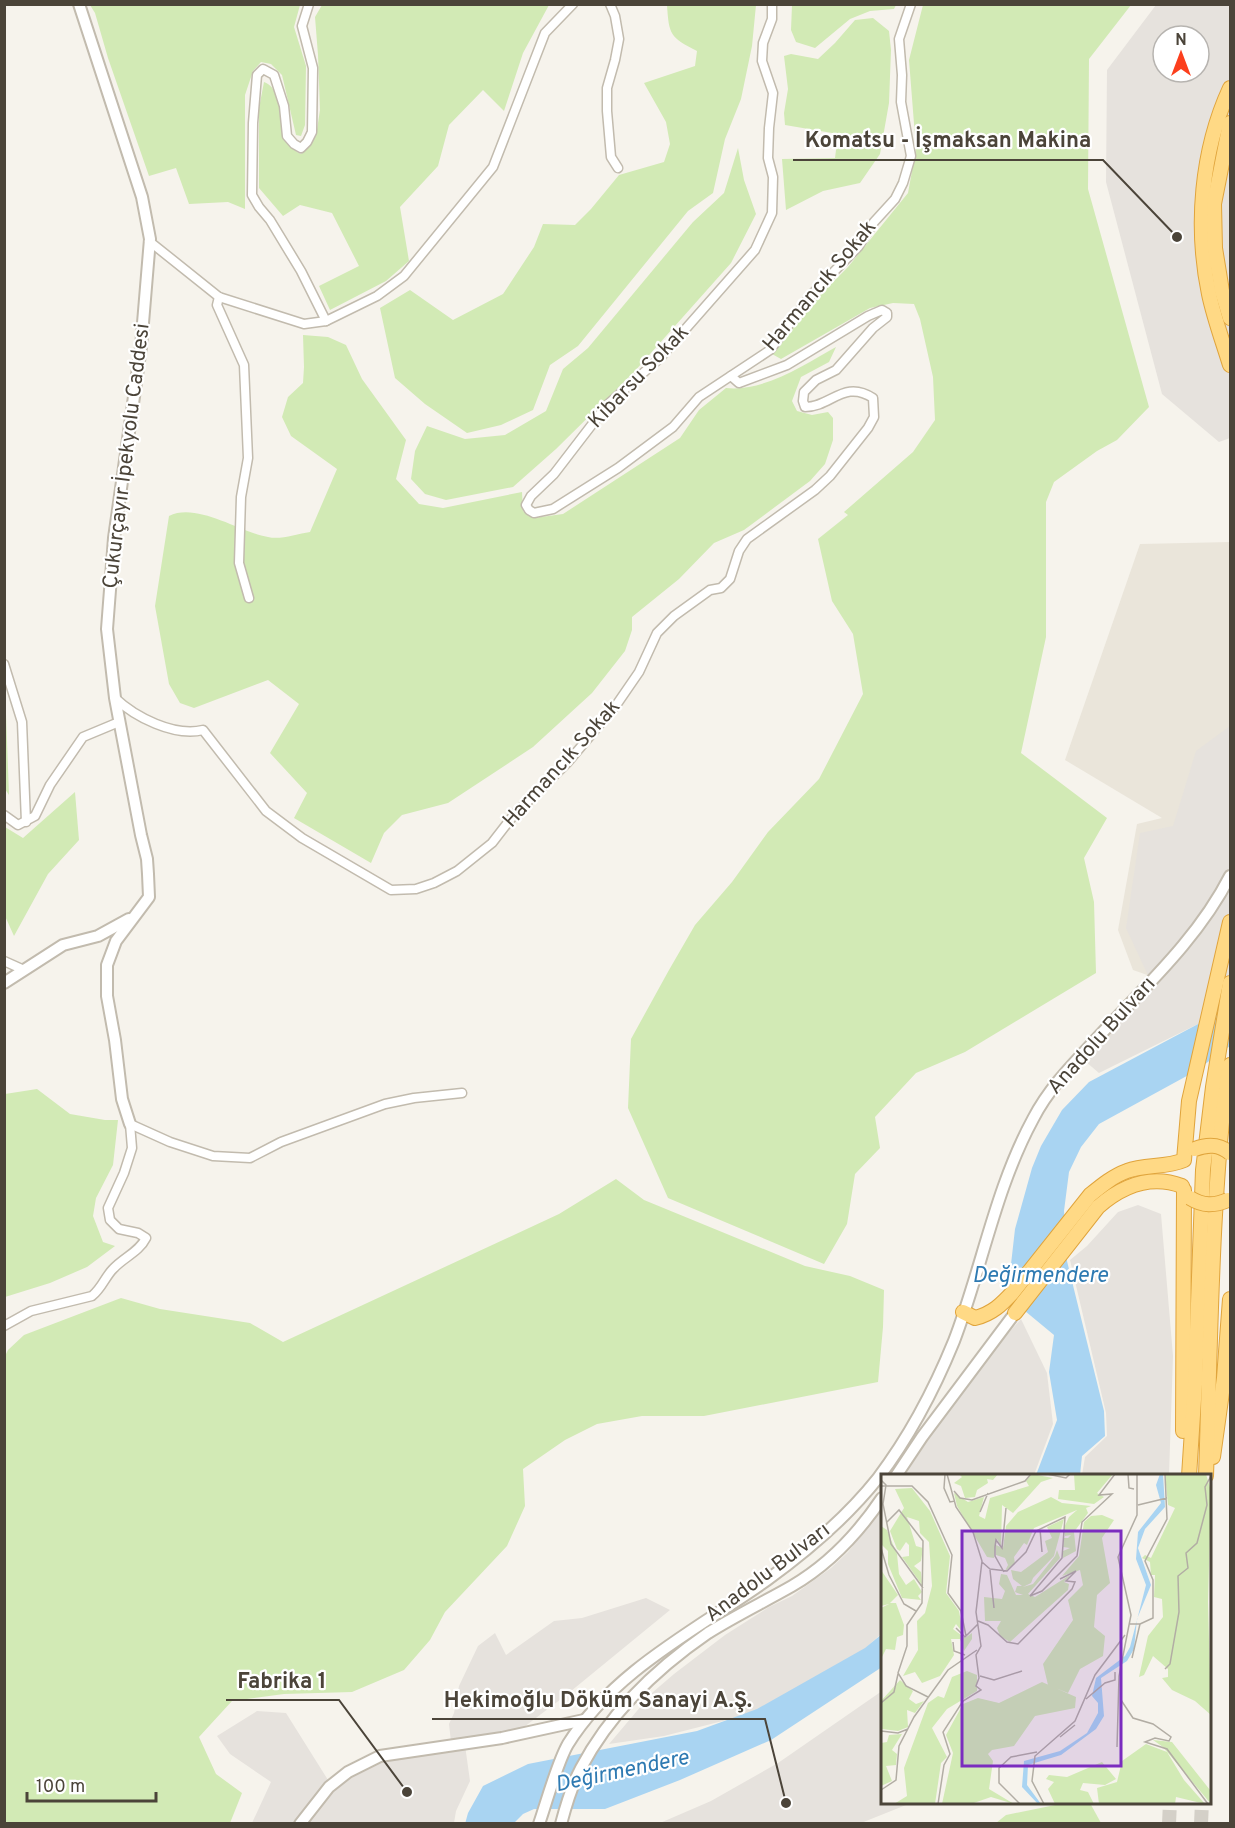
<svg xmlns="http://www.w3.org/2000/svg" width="1235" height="1828" viewBox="0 0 1235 1828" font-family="Overpass,sans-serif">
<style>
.residential{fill:#eae5da}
.industrial{fill:#e6e2dd;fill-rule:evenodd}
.green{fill:#d2eab5}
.water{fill:#a9d4f2}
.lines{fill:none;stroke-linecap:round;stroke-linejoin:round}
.trunk-tunnel{stroke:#d4d0c8;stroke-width:14;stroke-dasharray:14 7;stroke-linecap:butt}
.minor-casing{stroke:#c2bbae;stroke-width:11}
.tertiary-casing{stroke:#c2bbae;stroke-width:14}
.trunk-casing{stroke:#e0a43c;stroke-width:16}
.minor{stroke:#fff;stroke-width:8}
.tertiary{stroke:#fff;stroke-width:10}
.trunk{stroke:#ffd985;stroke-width:14}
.trunk-bridge-casing{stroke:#e0a43c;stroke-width:16;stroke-linecap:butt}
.trunk-bridge{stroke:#ffd985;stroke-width:14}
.labels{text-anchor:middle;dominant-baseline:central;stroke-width:4.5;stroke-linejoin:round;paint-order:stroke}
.street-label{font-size:21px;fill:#4b4439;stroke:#fff}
.water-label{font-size:22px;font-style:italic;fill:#2e7ab2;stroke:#fff}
.inset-road{fill:none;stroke:#b2ada4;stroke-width:1.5}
.view{fill:#7b2cbf;fill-opacity:0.15;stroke:#7b2cbf;stroke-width:3}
.inset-edge{fill:none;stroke:#4b4439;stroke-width:3}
.leader{fill:none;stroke:#4b4439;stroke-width:2}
.callout-dot{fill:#4b4439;stroke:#fff;stroke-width:2}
.callout-label{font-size:22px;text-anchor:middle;font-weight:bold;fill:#4b4439;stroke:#fff;stroke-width:4.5;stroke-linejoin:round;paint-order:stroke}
</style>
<rect width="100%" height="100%" fill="#f6f3ec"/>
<polygon class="residential" points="1230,542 1230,1004 1133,970 1118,930 1137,824 1162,818 1065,760 1140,544"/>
<g class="industrial">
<path d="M1156,5H1230V438L1219,442L1162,394L1106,182L1107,70ZM1163,36H1199V72H1163Z"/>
<polygon points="1230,726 1230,998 1200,1023 1099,1073 1085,1061 1154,988 1126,928 1140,833 1173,826 1196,751"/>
<polygon points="1138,1205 1161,1214 1173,1356 1169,1475 1082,1475 1085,1457 1107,1436 1106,1413 1070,1260 1087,1246 1118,1212"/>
<polygon points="1021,1319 1047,1373 1053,1424 1034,1475 905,1475 931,1435 1004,1338"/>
<polygon points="882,1510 882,1633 857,1656 750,1714 664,1736 609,1744 653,1692 674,1674 725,1635 769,1607 792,1596 831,1568 848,1552"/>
<polygon points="646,1598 670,1610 565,1696 520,1730 464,1738 470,1781 456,1811 454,1823 252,1823 271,1782 230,1754 217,1736 257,1711 286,1713 328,1780 340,1771 366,1757 393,1748 451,1742 449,1724 454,1713 459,1686 478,1646 495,1633 506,1655 554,1621 582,1618"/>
<polygon points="882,1691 882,1802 911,1803 861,1823 660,1823 711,1801 778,1763"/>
</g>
<g class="green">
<polygon points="90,5 300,5 294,27 306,66 305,125 301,136 296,135 282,75 271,64 261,62 253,71 245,95 245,209 228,202 189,204 176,168 149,176 108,58 95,13"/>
<path d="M322,5H549L523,53L504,111L483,90L449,125L438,166L400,207L409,261L386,281L330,310L319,286L359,266L332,213L300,205L283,216L259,188V108L264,82C290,92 270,139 301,154L309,147L316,136L320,110L318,55L315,17Z"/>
<path d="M667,5H756L752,46L741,99L725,139L713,193L688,211L578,346L550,365L533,410L501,425L467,433L425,404L395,378L380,308L410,290L453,320L503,294L534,247L543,224L575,225L591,209L619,175L664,162L670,144L666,122L644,83L695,66L697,51C670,37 669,35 667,5Z"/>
<polygon points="792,5 792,4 896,5 894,9 870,11 850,19 815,48 796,42 791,30"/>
<polygon points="923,5 1131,5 1089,59 1088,189 1149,407 1117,440 1097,451 1054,482 1046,502 1046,637 1021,753 1107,818 1084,858 1094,902 1096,973 965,1052 916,1073 875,1117 880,1148 855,1174 847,1224 824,1264 668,1198 628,1108 631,1039 669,970 695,925 732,882 768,832 819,779 863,694 853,634 832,601 818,539 848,515 844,512 913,452 935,420 933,377 920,319 914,304 893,303 870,308 781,359 772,354 816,299 848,267 908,193 916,149 909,60"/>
<polygon points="873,18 889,31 891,50 889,103 880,154 860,183 823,191 786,210 782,159 835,158 838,134 785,125 784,113 788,89 784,56 791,54 818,59 835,43 855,20"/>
<polygon points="738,148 744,180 756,214 731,263 634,372 556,449 513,487 446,500 425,494 411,479 415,451 427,426 465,439 505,435 546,411 563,369 588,348 693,222 724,193"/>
<path d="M303,335L328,337L346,345L362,379L406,440L396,479L419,504L443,508L522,492L523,511L534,518L563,514L680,438L699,410L726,388C764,392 804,365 836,347L829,362L801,377L792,401L797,411L812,415L828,412L833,418V440L825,464L810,481L744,530L714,543L679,579L632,617V630L625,651L592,693L533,747L448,803L402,815L384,833L371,863L294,818L307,793L270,753L299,704L268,680L194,708L180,703L169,684L155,606L169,516C197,502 239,532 268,537C280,540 297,534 310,532L337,469L291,436L282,417L288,397L303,383L304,367Z"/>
<polygon points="5,709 6,714 9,795 5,789"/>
<polygon points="75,792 79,840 48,874 14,936 5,916 5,827 23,838"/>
<polygon points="37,1089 70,1114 105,1120 118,1120 113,1165 96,1198 93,1216 103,1242 115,1246 87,1267 50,1283 5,1297 5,1094"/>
<polygon points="616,1179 644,1200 805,1266 850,1276 884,1290 883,1327 878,1382 704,1416 642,1416 597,1424 565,1440 523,1469 525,1506 507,1546 445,1612 430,1640 404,1670 352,1692 284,1694 232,1701 199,1737 216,1774 242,1793 230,1823 5,1823 4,1358 8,1350 24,1335 121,1298 160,1309 250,1323 283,1342 559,1214"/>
<polygon points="1070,1802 1090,1803 1101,1823 996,1823 1006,1815"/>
</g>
<g class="water">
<polygon points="1230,998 1230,1046 1194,1072 1099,1124 1081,1147 1069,1172 1064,1211 1067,1261 1104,1411 1105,1436 1082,1456 1080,1475 1036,1475 1057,1420 1049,1372 1054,1335 1025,1311 1009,1282 1015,1229 1032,1168 1041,1146 1062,1110 1089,1082 1200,1023"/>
<polygon points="882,1634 882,1667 771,1740 680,1780 605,1809 534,1809 523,1814 514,1823 465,1824 468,1813 483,1786 528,1764 697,1731 757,1709 865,1648"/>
</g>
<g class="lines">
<g class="trunk-tunnel">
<polyline points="1169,1824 1170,1802"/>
<polyline points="1201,1824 1202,1802"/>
</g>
<g class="minor-casing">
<g id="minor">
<polyline points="309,4 302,26 313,68 312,132 307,142 301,148 294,144 287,136 284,106 274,75 263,69 257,75 253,123 252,195 259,207 270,220 301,271 326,321"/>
<polyline points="610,4 615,16 619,39 615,60 607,88 607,111 611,157 618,168"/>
<polyline points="772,4 772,19 763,43 762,61 773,93 769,128 768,158 773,177 772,213 755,250 660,358 607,405 554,474 531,496 526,505 529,510 534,513 553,509 618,468 673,427 699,397 770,350 811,295 858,247 874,222 895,199 903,183 911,156 901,102 902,75 899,39 911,4"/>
<polyline points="149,241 219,297 304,324 326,321 377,296 404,276 493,167 545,33 573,4"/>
<polyline points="219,297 217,305 244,365 248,458 241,497 239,563 249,598"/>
<polyline points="4,664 22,722 26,822"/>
<path d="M115,698C135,717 174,737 203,730L266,811L302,838L391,890L416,889L434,883L457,871L492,843L513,816L568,762L617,704L639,672L657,633L674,616L710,590L721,588L730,579L739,551L747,539L815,490L830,476L868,428L874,417L873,398C844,379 831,407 805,407L803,401L804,392L816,380L836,370L873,328L887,317V313L882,310L868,316L787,365L739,383L731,376"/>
<polyline points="4,815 18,825 35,816 50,785 83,737 119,722"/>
<polyline points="4,961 24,970"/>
<polyline points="130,1124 170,1142 213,1156 250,1158 281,1142 385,1104 414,1098 462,1093"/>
<path d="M4,1326L31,1311L92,1296C102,1288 105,1277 113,1269C124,1257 139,1252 146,1238L138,1233L119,1229L110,1220L108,1208L124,1173L132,1148L130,1124"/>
</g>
</g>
<g class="tertiary-casing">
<g id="tertiary">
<polyline points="79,4 142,197 150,239 141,347 114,538 107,629 115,698 141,835 147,859 148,874 149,897 116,941 107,965 107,996 115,1040 122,1099 130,1124"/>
<polyline points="4,983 63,945 98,936 129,919"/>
<polyline points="896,1476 922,1437 1015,1313"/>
<polyline points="300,1824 329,1787 348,1772 380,1756 502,1738 584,1720"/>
<path d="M539,1824C547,1801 557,1763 568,1744C614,1670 698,1629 767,1580C807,1551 847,1517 878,1478C910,1436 934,1390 954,1341C982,1268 995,1189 1033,1119C1050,1086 1076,1061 1101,1034C1147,985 1199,937 1230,876"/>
<path d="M561,1824C566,1805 572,1785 581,1768C610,1713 657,1668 708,1633C735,1616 764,1602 792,1586C828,1565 859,1532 882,1498"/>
</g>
</g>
<g class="trunk-casing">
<g id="trunk">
<path d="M1230,88C1201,151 1195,227 1209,294C1214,318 1223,342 1230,365"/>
<polyline points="1230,123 1214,204 1215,248 1222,291 1230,318"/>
<path d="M963,1312L975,1318C992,1314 1002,1304 1013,1292L1090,1195C1101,1186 1113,1176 1127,1171C1145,1164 1166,1168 1184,1160L1189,1101L1230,922"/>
<path d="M1015,1313L1098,1207C1122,1186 1150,1174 1182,1186"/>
<polyline points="1183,1431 1184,1190"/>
<polyline points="1213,1457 1224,1378 1230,1299"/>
<polyline points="1189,1476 1195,1384 1203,1170 1213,1087 1230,983"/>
<path d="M1206,1476C1209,1389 1210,1302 1215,1215C1218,1165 1221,1115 1230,1065"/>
</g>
</g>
<use href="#minor" class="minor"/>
<use href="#tertiary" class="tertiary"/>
<use href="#trunk" class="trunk"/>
<g class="trunk-bridge-casing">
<g id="trunk-bridge">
<path d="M1195,1149C1208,1144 1219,1144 1230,1153"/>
<path d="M1190,1198C1203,1206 1214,1206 1228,1200"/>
</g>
</g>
<use href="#trunk-bridge" class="trunk-bridge"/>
</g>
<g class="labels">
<g class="street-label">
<text transform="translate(820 286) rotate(-50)">Harmancık Sokak</text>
<text transform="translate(639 377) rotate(-46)">Kibarsu Sokak</text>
<text transform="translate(127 456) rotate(-83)">Çukurçayır İpekyolu Caddesi</text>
<text transform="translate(562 764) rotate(-48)">Harmancık Sokak</text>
<text transform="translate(1102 1036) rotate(-48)">Anadolu Bulvarı</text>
<text transform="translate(768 1573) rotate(-37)">Anadolu Bulvarı</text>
</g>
<g class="water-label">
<text x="1040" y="1276">Değirmendere</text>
<text transform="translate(622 1772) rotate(-12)">Değirmendere</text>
</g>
</g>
<g transform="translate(881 1474)">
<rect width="330" height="330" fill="#f6f3ec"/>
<path d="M78,0H117L112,6L106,5L107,9L96,16L94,23L84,24L80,12L73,9L81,3ZM151,0L172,4L160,8L132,39L121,31L120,73L116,65L113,84L106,83L76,32L73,19L87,28L103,23L98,42L104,45L109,24L148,12L145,7ZM193,0H232L216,19L223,23L213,30L177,25L178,16H194ZM284,0H325L330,17L327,128L330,241L314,227L291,216L281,204L287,203V195L272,182L263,201L258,203L267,162L282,143L281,125L273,123L274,101H270L269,88L261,84L264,81L270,84L294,34L287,31ZM31,14L49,37L69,82L65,119L78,137L82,159L75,150L72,155L84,164L91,159V165L83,177L79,165H70L73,181L59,202L41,209L34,198L22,202L37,176L36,147L44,139L51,112L48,68L39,59L38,47L26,43L35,72L42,74L40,87L33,92L40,98L41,111L21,83L28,82V71L25,68L19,77L16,75L9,57L23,34L14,15ZM170,23L181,29L210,32L205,34L207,39L193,58L195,77L182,84V77L189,74L182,73L183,64H187L190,61L184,62L183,54L188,43L196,36L153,54L146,71L143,69L133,83L134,90L124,97L127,91L124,84L115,81V71L122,74L125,52L137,38ZM221,41L233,46L221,64L229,109L216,121L213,153L224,162L222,182L199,195L187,219L167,211L162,190L192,146L187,126L202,111L199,96L181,102L198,82L203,48L210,42ZM183,45L173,82L152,104L150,109L142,113L152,110L174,82L176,76L179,84L147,120L154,123L189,101L183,108L188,110L187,116L129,168L119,162L116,154L120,147H104L103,123L121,125L124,117L118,110L120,100L126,101L135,121H142L134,118L136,112H141L132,105L130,96L140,98L167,78L164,67L171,64L166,53ZM0,52L6,56L16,80L18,100L25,111L33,105L41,118L37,122L40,126L21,124L7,90V77L0,70ZM0,96L17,121L9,129H15L23,151L22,161L16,163L14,176L5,175L0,185V134L8,130L0,132ZM86,197L96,201V217L66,235L51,254L66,283L60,289L54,330H13L26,322L23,294L47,229L57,222L63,224L71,203ZM19,206L32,217L28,225L35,230L43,227L34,239L26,236L27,253L17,257L1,255L0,227ZM161,208L195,223L194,234L154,242L133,272L111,276L107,280L112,287L108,315L133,330L110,323L90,330H61L72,279L65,261L82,230L97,224L118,229ZM21,260L11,276L16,280L15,291L5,292L11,307L0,312V269L6,268L8,261ZM272,266L291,268L329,316L330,330L282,273ZM265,270L286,278L303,306L324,330L295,323L294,330H218L216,314L236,308L241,287ZM221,288L235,305L224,311L202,309L199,316L207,318L213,330H174L167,315L173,308L165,305L168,301L186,303Z" fill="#d2eab5"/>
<path d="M279,0H282L284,33L264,55L257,74L270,111L256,145L253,175L246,187L220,204L223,242L215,255L180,281L147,291L146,311L160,330H157L141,313L143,287L179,277L206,259L217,239V229L211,222L215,204L244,182L249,173L265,111L255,85L257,58L280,29L275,11Z" fill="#a9d4f2"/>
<path class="inset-road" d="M64,0L63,14L69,28L74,27M166,0L185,4L189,0M247,0L248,14L253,15M0,6L5,11L2,30L10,70L42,114M0,12H31L47,28L71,81L67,119L80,137L85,162M73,17L79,24L91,26L144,7L150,0M257,31L286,24M99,38L107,19M6,48L18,36L42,67L41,129L26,151V172L17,199L25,212L47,223M159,55L161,78M0,74L8,101L23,130L35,137M101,88L109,95L126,97L145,78L155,57L184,43L181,84L149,122L161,117L196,82L201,48L231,20L218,21L234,0M109,96L113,134M123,98L114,82V73L115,66L121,74L125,34M97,147L107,151L126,168L137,170L191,115L194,108L185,107L195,97L179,105M249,150H259L251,184M259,150L272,144V106L264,87L286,45L284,0M75,154L84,163L97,150M72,168L73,177L84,181M284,195L289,190L298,138L297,102L307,94L305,79L316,69L326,31L324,13L330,2M99,202L113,206L141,197M205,225L224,209L234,206V198M240,226L252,244L272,250L290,263L288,267L274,264L264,268L286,275L327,330M0,229L13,218L17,200M0,257L17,259L27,255M179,263L194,251M236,273L238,202L250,141L237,83L256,41V0M0,316L15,306L18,272L33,243L67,196L96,176M57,330L63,291L69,280L62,258L82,227L100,216L95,212L98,204L95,181L100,172L95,138L101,87L92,58L75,33L66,0M139,330L118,309V294L130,283L156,278M163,330L151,307L154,282L194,247L214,201L244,161"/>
<path class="view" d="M81,57H240V292H81Z"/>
<rect width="330" height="330" class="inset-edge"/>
</g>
<path class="leader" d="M1177 237L1103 160H793M407 1792L339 1700H226M786 1803L765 1719H432"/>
<g class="callout-dot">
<circle cx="1177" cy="237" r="6"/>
<circle cx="407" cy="1792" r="6"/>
<circle cx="786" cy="1803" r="6"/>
</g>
<g class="callout-label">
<text x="948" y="147">Komatsu - İşmaksan Makina</text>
<text x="282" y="1688">Fabrika 1</text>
<text x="598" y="1707">Hekimoğlu Döküm Sanayi A.Ş.</text>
</g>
<rect width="1235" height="1828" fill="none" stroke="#4b4439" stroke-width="12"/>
<g transform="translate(1181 54)"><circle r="28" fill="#ffffff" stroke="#b7b4b0" stroke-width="1.5"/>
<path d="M0-4.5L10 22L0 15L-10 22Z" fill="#fc3f1d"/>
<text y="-9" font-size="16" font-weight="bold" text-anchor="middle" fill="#4b4439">N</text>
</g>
<path d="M27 1792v9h129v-9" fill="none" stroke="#4b4439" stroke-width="3"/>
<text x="36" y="1792" font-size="18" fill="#4b4439" stroke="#ffffff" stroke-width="4.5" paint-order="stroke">100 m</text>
</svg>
